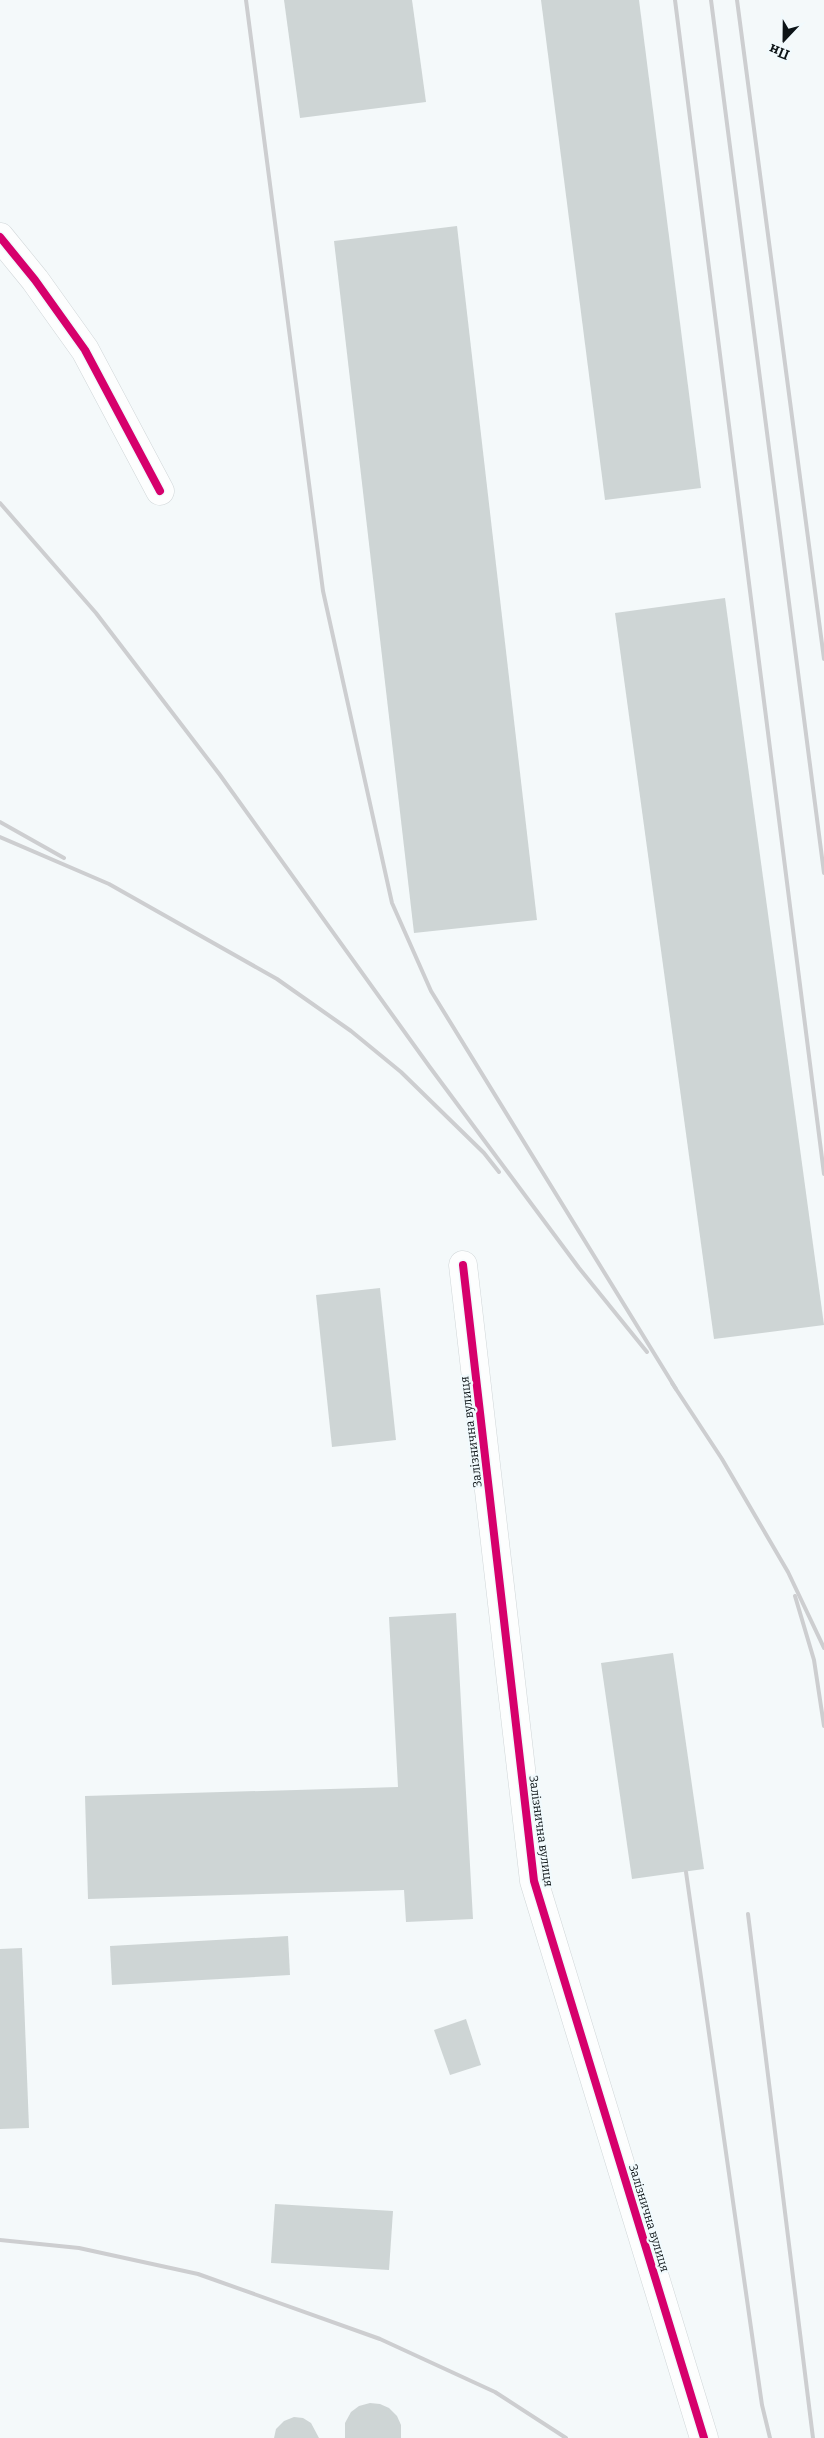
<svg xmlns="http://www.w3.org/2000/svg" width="824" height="2438" viewBox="0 0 824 2438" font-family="Bitter,serif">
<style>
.building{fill:#ced5d5}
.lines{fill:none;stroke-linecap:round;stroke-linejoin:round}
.minor-casing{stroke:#d0d6d8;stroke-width:29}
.minor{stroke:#fdfefe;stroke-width:28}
.rail{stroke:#cdced0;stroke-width:4}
.cycleway-casing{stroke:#f1fafd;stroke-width:11}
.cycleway{stroke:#d6006c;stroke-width:8}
.labels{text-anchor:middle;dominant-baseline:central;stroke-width:4.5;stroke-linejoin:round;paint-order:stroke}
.street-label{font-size:12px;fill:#0c1316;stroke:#f1fafd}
</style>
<rect width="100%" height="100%" fill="#f4f9fa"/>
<g class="building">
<polygon points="284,0 412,0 426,102 300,118"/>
<polygon points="541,0 639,0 701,488 605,500"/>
<polygon points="457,226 537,920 414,933 334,241"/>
<polygon points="725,598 824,1325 714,1339 615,613"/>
<polygon points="380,1288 396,1440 332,1447 316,1295"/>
<polygon points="456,1613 473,1919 406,1922 404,1890 88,1899 85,1796 398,1787 389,1617"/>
<polygon points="673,1653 704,1869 632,1879 601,1663"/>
<polygon points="288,1936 290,1975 112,1985 110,1946"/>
<polygon points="22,1948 29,2128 0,2129 0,1949"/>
<polygon points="466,2019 481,2065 450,2075 434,2030"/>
<polygon points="275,2204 393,2211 389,2270 271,2263"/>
<polygon points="370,2403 380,2404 389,2408 397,2416 401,2425 401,2438 345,2438 345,2423 351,2412 359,2406"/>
<polygon points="294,2417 303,2418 311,2423 319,2438 274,2438 276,2429 284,2421"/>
</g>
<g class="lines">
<g class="minor-casing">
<g id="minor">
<polyline points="0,237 35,280 85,350 160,491"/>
<polyline points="463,1265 534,1881 704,2438"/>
</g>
</g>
<use href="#minor" class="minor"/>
<g class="rail">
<polyline points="246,0 323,591 392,903 431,991 676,1389"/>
<polyline points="675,0 824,1174"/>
<polyline points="711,0 824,873"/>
<polyline points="737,0 824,659"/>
<polyline points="0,503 96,613 220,775 429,1066 579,1268 647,1352"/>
<polyline points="0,822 64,858"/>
<polyline points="0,837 109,884 277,979 351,1031 401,1072 484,1153 499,1172"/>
<polyline points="672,1383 722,1459 788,1572 824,1648"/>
<polyline points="795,1596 814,1660 824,1726"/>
<polyline points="686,1872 762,2405 770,2438"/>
<polyline points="748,1914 813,2438"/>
<polyline points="0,2240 79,2248 198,2274 380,2339 495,2392 566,2438"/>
</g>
<g class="cycleway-casing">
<g id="cycleway">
<polyline points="0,237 35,280 85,350 160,491"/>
<polyline points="463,1265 534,1881 704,2438"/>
</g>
</g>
<use href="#cycleway" class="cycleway"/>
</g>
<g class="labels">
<g class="street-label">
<text transform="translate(471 1432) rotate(-97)">Залізнична вулиця</text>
<text transform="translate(541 1831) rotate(82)">Залізнична вулиця</text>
<text transform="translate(649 2218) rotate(73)">Залізнична вулиця</text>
</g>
</g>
<g transform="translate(784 40) rotate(202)" stroke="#f1fafd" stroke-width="4" paint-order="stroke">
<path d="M0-4L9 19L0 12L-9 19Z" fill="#0c1316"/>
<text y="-8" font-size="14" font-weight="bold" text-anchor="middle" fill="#0c1316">Пн</text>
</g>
</svg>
